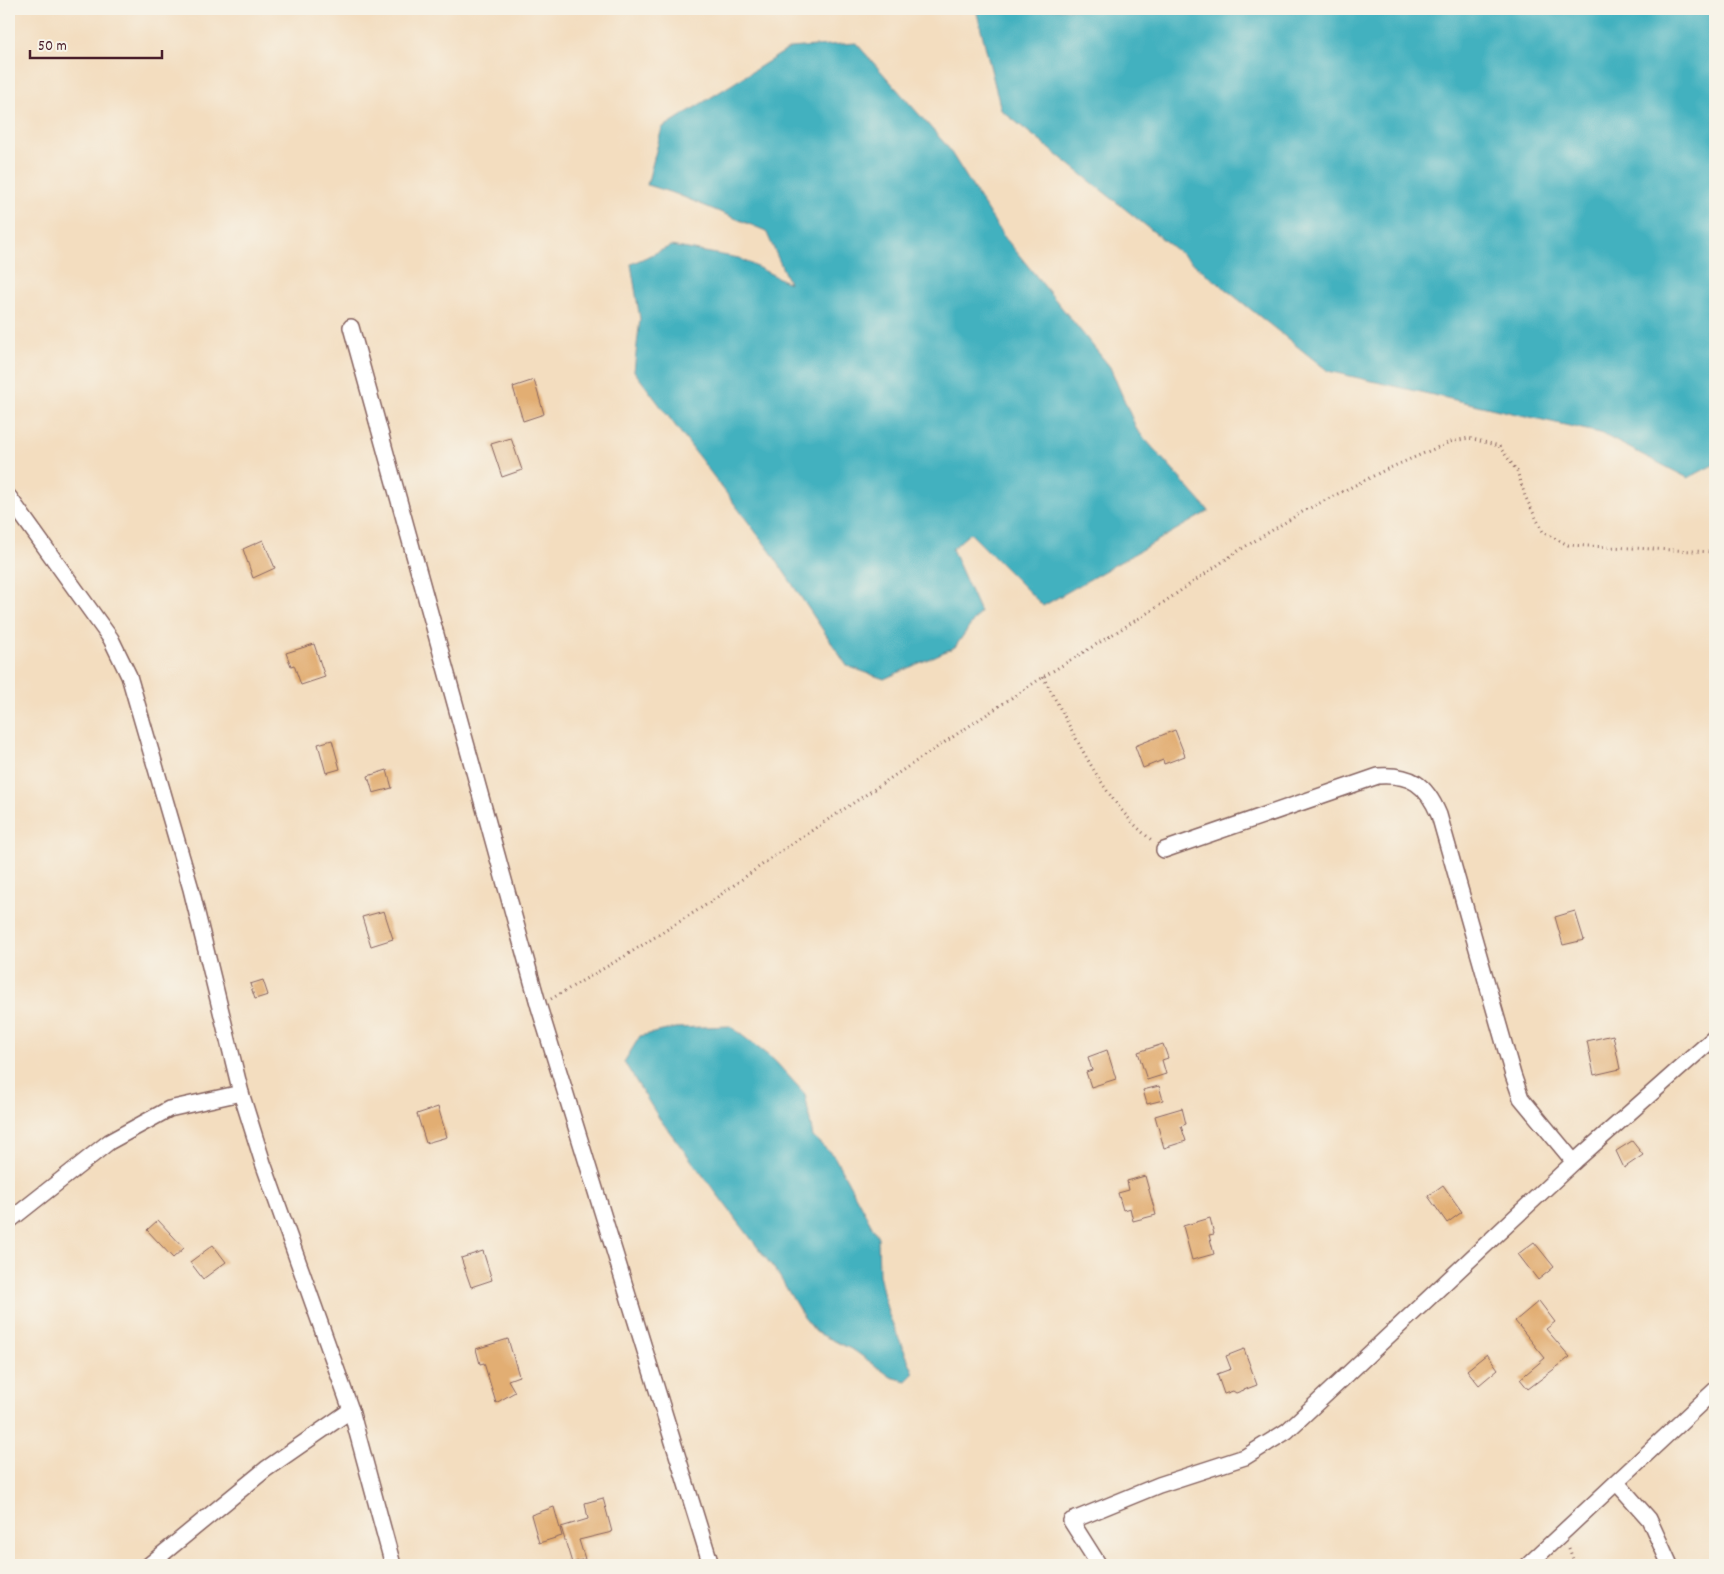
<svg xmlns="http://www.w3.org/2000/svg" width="1724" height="1574" viewBox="0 0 1724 1574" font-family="Dekko,sans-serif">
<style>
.water{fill:#43b1bf;stroke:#466875}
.building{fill:#e2ae73}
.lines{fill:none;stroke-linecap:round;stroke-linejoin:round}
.street-casing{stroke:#85625f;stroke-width:18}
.path{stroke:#85625f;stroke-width:3;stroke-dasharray:1 4;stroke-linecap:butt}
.street{stroke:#fff;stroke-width:15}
</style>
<rect width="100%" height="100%" fill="#f7f3e8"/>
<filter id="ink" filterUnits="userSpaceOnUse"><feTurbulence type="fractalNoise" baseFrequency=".02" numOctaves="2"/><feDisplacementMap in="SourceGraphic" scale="10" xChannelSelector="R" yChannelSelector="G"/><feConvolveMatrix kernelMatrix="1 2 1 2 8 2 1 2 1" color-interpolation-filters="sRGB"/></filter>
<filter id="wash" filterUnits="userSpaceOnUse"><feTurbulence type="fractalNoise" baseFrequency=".0096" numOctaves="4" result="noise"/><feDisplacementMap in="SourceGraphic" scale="20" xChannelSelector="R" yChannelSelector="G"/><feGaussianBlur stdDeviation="1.12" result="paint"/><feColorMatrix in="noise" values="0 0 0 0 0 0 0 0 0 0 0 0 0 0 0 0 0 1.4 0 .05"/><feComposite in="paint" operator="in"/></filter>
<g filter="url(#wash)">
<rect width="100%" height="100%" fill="#f3ddbf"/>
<g class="water">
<polygon points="976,9 1715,9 1715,464 1688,478 1600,433 1328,371 1001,110"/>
<polygon points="856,43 947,146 1002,234 1110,367 1137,430 1209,511 1043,606 970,533 952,549 980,612 955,647 884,679 847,666 770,551 634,371 640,319 631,264 671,246 739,258 789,283 766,231 676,194 647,185 662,128 790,48"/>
<polygon points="730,1026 774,1060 805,1094 813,1137 834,1156 878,1237 879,1275 888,1313 914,1373 906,1381 891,1377 855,1351 816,1332 803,1316 778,1274 659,1118 624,1062 640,1036 676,1028"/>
</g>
<g id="blocks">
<g class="building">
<polygon points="534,380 544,414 523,421 513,387"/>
<polygon points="511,438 522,470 502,477 491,444"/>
<polygon points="263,540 275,568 253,578 243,549"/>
<polygon points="314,644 325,677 301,685 294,665 291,666 286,653"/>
<polygon points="1175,730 1185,756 1164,764 1163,760 1143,768 1135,746"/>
<polygon points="332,740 340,769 326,773 318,744"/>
<polygon points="387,770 392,788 373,793 368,776"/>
<polygon points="384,911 393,939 371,946 362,917"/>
<polygon points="1575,911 1584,940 1563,945 1555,917"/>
<polygon points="263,980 268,995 255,999 250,984"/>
<polygon points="1613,1035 1620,1069 1594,1075 1587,1041"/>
<polygon points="1163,1044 1168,1058 1162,1060 1166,1074 1147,1080 1138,1052"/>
<polygon points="1107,1050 1116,1079 1091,1087 1086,1072 1092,1070 1088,1057"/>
<polygon points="1159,1086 1163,1100 1147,1104 1143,1090"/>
<polygon points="438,1107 447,1137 426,1143 417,1114"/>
<polygon points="1182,1108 1186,1124 1181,1126 1186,1141 1164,1148 1155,1116"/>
<polygon points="1632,1141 1643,1155 1624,1168 1616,1151"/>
<polygon points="1145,1176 1156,1215 1133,1221 1130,1208 1123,1210 1118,1193 1129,1190 1127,1181"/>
<polygon points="1443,1185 1462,1212 1447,1223 1428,1196"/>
<polygon points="1210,1218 1214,1234 1209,1235 1214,1254 1192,1260 1183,1226"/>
<polygon points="158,1220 184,1248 173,1258 147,1230"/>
<polygon points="1534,1242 1554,1267 1538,1280 1518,1254"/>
<polygon points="213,1245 226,1262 203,1279 190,1262"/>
<polygon points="483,1251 492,1280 471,1287 461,1258"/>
<polygon points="1539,1301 1555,1322 1546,1329 1570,1357 1528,1389 1520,1379 1545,1358 1515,1321"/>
<polygon points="508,1339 519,1376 508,1380 515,1392 496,1403 484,1363 480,1364 476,1349"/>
<polygon points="1244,1349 1257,1385 1236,1393 1233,1391 1224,1394 1217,1374 1231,1369 1226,1356"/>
<polygon points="1487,1354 1498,1369 1479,1385 1467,1370"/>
<polygon points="603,1498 612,1532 579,1540 585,1559 572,1563 561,1527 588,1519 585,1503"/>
<polygon points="554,1507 562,1536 539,1543 531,1515"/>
</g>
</g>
</g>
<g filter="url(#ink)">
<use href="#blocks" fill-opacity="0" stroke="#85625f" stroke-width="1"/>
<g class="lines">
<g class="street-casing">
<g id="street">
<polyline points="351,327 539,1007 711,1565"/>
<polyline points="9,497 111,639 129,676 191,889 241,1093 263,1163 351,1410 393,1565"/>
<path d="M1164,850L1378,776C1411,774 1426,784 1439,815L1513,1075L1521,1098L1574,1162"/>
<polyline points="9,1221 109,1142 169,1109 241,1093"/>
<polyline points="1617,1483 1649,1519 1670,1565"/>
<polyline points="149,1565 266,1469 351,1410"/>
<polyline points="1099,1565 1071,1521 1159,1485 1245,1457 1287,1431 1574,1162 1715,1037"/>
<polyline points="1528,1565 1715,1390"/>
</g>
</g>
<g class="path">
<path d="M1043,677C1074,731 1103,803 1153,841"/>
<polyline points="551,999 625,956 709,903 784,849 1043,677 1154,609 1238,551 1304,511 1385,470 1450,442 1469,438 1499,446 1517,471 1525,496 1543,532 1568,545 1715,552"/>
<polyline points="1569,1548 1575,1565"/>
</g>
<use href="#street" class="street"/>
</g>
</g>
<rect width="1724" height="1574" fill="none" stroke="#f7f3e8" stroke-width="30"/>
<path d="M30 50v8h132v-8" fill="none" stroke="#4a1f2b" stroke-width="2.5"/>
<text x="38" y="50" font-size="15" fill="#4a1f2b" stroke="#f7f3e8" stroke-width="4" paint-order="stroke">50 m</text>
</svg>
